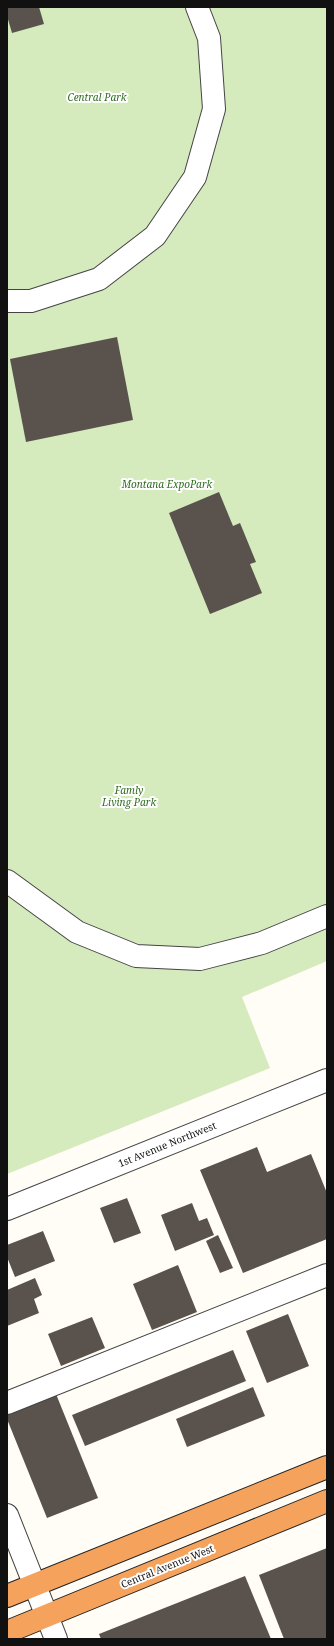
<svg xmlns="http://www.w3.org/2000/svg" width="334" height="1646" viewBox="0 0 334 1646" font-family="'Noto Serif',serif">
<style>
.green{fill:#d5ebbd}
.building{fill:#5a524d}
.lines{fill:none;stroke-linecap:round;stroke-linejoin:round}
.minor-casing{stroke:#444;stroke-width:24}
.highway-casing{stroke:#222;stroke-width:24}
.minor{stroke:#fff;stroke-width:22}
.highway{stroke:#f5a25d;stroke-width:22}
.labels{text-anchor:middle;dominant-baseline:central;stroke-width:4;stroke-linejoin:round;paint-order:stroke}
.park-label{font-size:10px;font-style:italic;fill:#2f6b1f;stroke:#fff}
.street-label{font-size:10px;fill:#111;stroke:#fff}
</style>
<rect width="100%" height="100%" fill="#fffdf5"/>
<polygon class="green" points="7,7 327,7 327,961 242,997 270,1068 7,1174"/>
<g class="building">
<polygon points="7,7 39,7 44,24 12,33 7,16"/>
<polygon points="117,337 133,420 26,442 10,359"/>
<polygon points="219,492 233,526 240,523 256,562 250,564 262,593 210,614 169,513"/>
<polygon points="257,1147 267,1172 311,1154 327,1193 327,1239 243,1273 200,1170"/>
<polygon points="127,1198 141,1233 114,1243 100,1208"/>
<polygon points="192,1203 199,1221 207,1218 214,1235 175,1251 161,1215"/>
<polygon points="43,1231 55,1261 15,1277 7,1257 7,1245"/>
<polygon points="218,1235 233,1268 220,1273 206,1241"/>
<polygon points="178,1265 197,1312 152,1330 133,1284"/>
<polygon points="35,1278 42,1295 34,1299 39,1313 7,1326 7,1290"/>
<polygon points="288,1314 309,1366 267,1383 246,1331"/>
<polygon points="92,1317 105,1348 61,1366 48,1334"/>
<polygon points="233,1350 246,1381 85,1446 72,1415"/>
<polygon points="253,1387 265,1416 187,1447 176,1419"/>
<polygon points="56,1394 98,1498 47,1518 7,1419 7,1414"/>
<polygon points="327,1548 327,1639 284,1639 259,1575"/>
<polygon points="245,1576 271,1639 101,1639 99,1634"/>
</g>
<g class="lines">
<g class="minor-casing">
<g id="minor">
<polyline points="7,301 31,301 99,279 155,236 195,177 214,109 209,38 197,7"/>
<polyline points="7,881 77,932 136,956 200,959 262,943 327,916"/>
<polyline points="7,1209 327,1080"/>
<polyline points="7,1403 327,1275"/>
<polyline points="7,1515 56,1639"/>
</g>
</g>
<g class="highway-casing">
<g id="highway">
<polyline points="7,1596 327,1467"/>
<polyline points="7,1632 327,1501"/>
</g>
</g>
<use href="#minor" class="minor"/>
<use href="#highway" class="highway"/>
</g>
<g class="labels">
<g class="park-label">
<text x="97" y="97">Central Park</text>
<text x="167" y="484">Montana ExpoPark</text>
<text x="129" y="790">Famly<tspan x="129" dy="12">Living Park</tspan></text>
</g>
<g class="street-label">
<text transform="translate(167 1144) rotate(-22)">1st Avenue Northwest</text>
<text transform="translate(167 1566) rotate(-22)">Central Avenue West</text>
</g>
</g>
<rect width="334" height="1646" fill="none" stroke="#111111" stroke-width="16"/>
</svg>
